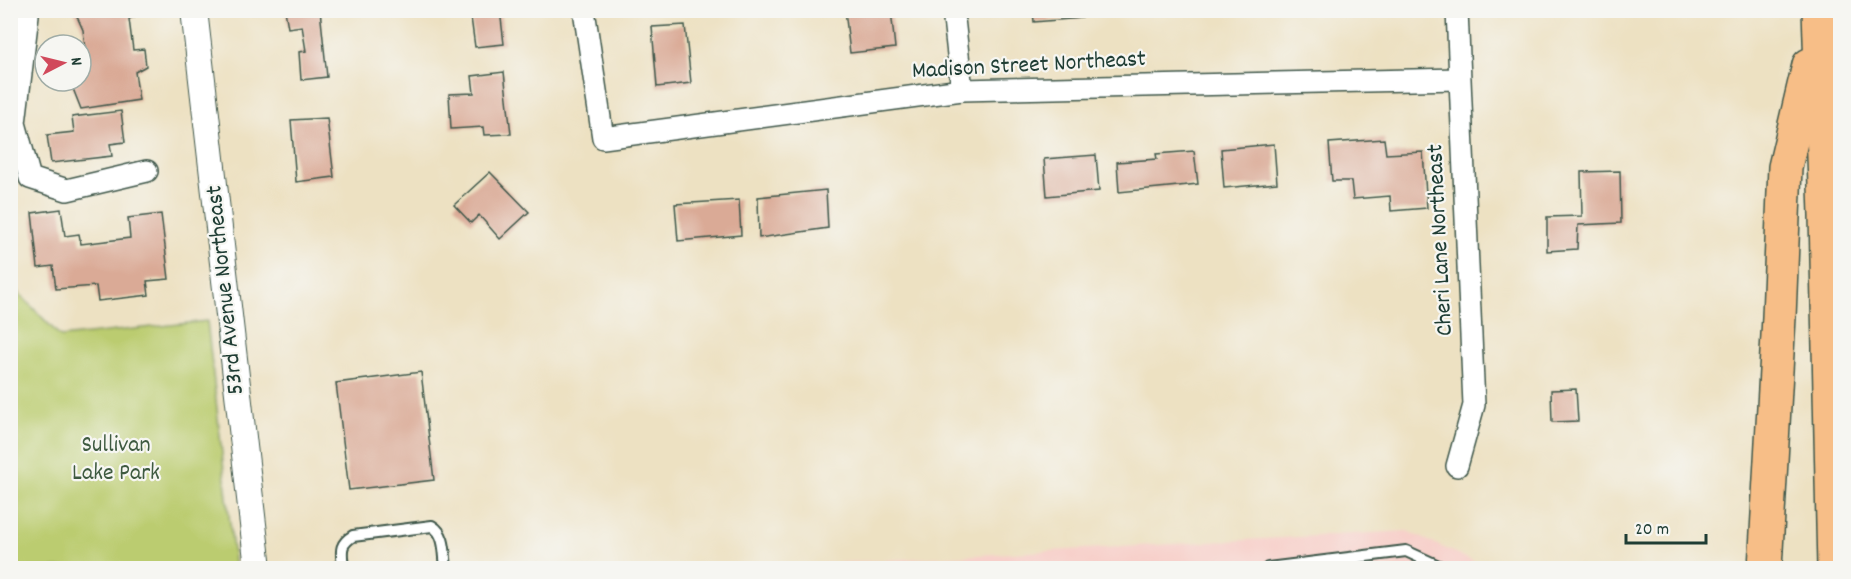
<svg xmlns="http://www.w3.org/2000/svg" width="1851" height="579" viewBox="0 0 1851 579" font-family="Dekko,sans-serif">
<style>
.built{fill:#f7d0ca}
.green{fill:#bbcc6f;stroke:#6d8452;stroke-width:1.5}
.building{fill:#daaa96}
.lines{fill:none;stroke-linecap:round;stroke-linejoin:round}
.service-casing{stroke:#3e5649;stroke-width:14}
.minor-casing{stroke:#3e5649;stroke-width:24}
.tertiary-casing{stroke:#3e5649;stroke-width:28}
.motorway-casing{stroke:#3e5649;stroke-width:36}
.service{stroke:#fff;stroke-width:10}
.minor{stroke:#fff;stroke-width:21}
.tertiary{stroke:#fff;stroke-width:26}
.motorway{stroke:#f7be87;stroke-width:33}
.labels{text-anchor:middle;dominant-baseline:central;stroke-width:4.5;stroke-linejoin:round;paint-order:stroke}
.street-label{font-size:24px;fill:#1f3d34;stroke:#f6f6f2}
.park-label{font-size:24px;fill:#3e5a40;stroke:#f6f6f2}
</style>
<rect width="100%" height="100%" fill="#f6f6f2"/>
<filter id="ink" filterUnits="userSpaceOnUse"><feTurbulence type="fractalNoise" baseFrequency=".0167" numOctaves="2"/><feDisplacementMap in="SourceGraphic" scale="12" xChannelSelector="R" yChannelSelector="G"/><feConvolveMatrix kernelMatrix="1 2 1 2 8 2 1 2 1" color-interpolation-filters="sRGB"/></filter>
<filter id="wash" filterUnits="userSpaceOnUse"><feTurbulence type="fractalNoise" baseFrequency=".008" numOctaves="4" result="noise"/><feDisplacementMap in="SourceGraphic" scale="24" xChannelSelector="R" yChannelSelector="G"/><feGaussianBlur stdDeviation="1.35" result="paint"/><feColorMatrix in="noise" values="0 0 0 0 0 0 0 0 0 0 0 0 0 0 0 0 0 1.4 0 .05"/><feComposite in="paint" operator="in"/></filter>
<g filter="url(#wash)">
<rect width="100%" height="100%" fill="#ede1c2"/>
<polygon class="built" points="1407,531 1488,568 744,568"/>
<polygon class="green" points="10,284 61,337 207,321 235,568 11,568"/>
<g id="blocks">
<g class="building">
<polygon points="74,10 139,10 140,14 129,19 133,50 144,49 146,66 135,72 139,100 81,109 70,81 81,81 81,74 87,73 81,57 81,51 85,48 83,30"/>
<polygon points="285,10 320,10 327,77 301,80 299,52 306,51 302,26 288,28"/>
<polygon points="470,10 500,10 504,44 475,47"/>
<polygon points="845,10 891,10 895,48 850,53"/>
<polygon points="1033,10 1082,10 1082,18 1034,22"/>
<polygon points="1125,10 1153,10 1153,12 1125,14"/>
<polygon points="685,25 691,83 657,87 652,27"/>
<polygon points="504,72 511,134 484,135 483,127 451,129 449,94 474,93 472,76"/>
<polygon points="121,111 125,142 110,144 112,156 51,163 47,135 74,132 72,117"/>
<polygon points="327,118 334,177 296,182 291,120"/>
<polygon points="1384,139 1386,154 1423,152 1427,208 1391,211 1390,196 1353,199 1351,181 1332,181 1329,143"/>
<polygon points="1274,144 1277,183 1224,188 1221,149"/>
<polygon points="1194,151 1198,184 1119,192 1117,162 1157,159 1156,154"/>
<polygon points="1096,155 1099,191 1047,196 1044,159"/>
<polygon points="1620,171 1621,223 1578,225 1577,249 1547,251 1547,217 1582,216 1581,172"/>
<polygon points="490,172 529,212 500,239 479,215 471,223 454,205"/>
<polygon points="826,190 828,228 759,238 758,197"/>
<polygon points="739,200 741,235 678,241 675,204"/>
<polygon points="61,209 65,236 79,234 81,244 130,238 128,218 161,214 169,279 147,281 149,295 98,301 96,286 56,289 53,266 38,268 32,213"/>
<polygon points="421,372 434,480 349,490 336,383"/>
<polygon points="1576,389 1578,421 1552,422 1551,390"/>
</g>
</g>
</g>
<g filter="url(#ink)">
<use href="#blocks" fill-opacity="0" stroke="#3e5649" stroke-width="1.5"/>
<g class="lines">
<g class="service-casing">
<g id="service">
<path d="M343,568C342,553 338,545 353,536L432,526C446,534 444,554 446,568"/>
<polyline points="1268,568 1406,551 1443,568"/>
</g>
</g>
<g class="minor-casing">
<g id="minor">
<polyline points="24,10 28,15 15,123 30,178 67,190 147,171"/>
<polyline points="584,10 603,138 962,90 1459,79"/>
<polyline points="953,10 962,90"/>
<polyline points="1457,10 1474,405 1457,466"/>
</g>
</g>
<g class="tertiary-casing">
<polyline id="tertiary" points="194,10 258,568"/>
</g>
<g class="motorway-casing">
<g id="motorway">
<polyline points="1819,10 1826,215 1834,568"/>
<polyline points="1765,568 1779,317 1785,167 1809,65"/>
</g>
</g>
<use href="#service" class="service"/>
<use href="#minor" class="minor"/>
<use href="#tertiary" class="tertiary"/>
<use href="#motorway" class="motorway"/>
</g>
</g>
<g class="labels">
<g class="street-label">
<text transform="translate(1029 66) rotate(-3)">Madison Street Northeast</text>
<text transform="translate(1441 240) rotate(-93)">Cheri Lane Northeast</text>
<text transform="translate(226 290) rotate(-96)">53rd Avenue Northeast</text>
</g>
<g class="park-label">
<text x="116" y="446">Sullivan<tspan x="116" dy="28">Lake Park</tspan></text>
</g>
</g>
<rect width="1851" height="579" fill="none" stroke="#f6f6f2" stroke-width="36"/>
<g transform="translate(63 63) rotate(83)"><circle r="28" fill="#f6f6f2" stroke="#a0aca6" stroke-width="1.5"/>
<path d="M0-4.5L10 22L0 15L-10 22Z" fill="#d1495b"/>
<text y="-9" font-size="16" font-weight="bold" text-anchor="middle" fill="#1f3d34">N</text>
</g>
<path d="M1626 534v9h80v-9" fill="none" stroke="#1f3d34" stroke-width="3"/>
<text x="1635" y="534" font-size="18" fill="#1f3d34" stroke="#f6f6f2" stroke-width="4.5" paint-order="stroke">20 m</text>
</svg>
